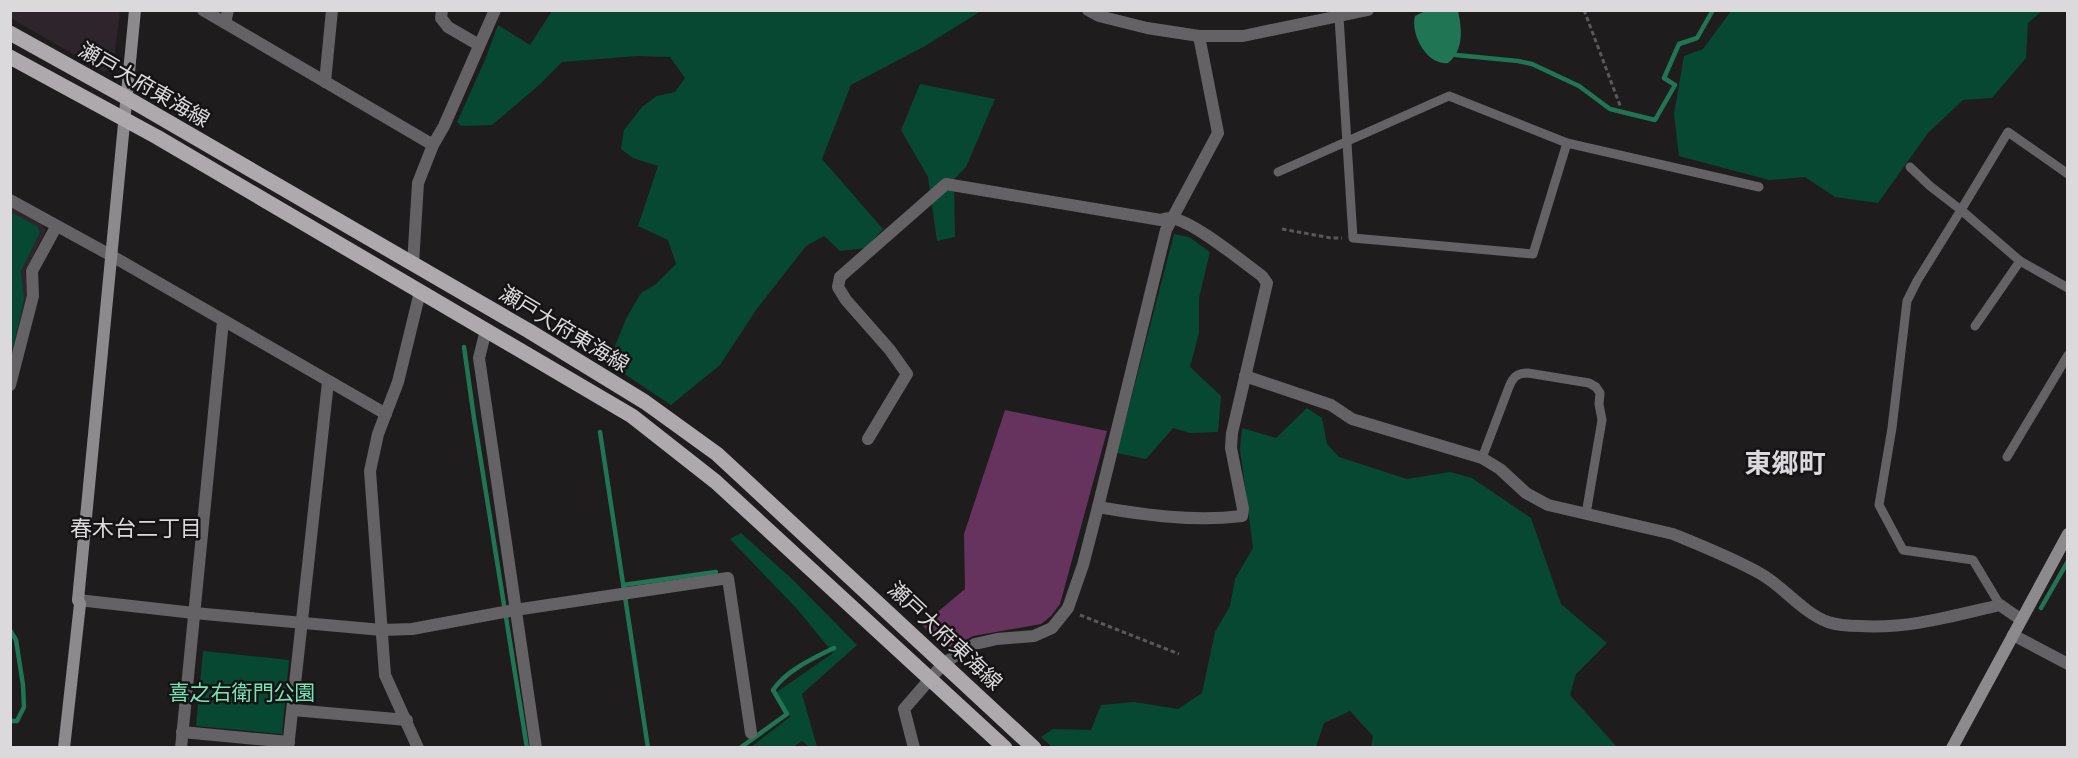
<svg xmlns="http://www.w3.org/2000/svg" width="2078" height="758" viewBox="0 0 2078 758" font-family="'Fira Sans Condensed','Noto Sans JP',sans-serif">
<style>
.built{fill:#2d252b}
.green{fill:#074832}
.water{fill:#207555}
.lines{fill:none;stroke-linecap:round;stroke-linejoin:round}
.stream{stroke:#207555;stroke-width:4.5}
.building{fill:#66335f}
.path{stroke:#5a585a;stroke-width:3;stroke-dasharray:4.5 3;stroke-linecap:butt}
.lane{stroke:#646264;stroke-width:9}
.street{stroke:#646264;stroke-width:12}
.secondary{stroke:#8d8a8d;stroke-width:12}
.primary{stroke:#ada9ac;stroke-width:15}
.labels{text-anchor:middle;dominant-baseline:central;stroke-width:5;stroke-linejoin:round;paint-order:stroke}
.street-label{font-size:21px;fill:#dbd9db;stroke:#161315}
.park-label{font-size:21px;fill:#75e5b5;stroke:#161315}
.neighbourhood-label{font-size:22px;fill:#dbd9db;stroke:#161315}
.district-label{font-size:27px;font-weight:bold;fill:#dbd9db;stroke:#161315}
</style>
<rect width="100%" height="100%" fill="#1f1c1e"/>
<g class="built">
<polygon points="11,10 120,11 113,68 104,72 11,18"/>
<polygon points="11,206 42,224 46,230 25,271 28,298 11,366"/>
</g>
<g class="green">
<polygon points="552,11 981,11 925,46 851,85 822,159 883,229 866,248 840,251 824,236 806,246 756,310 720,365 671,405 608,363 626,319 641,293 656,284 676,264 668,240 638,226 658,166 633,158 621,149 624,130 642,107 657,96 675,92 685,78 670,57 637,56 562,62 539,85 492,125 461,126 457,122 485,60 498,25 530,45"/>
<polygon points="1731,11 1731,10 2042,11 2028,23 2026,58 1992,98 1963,100 1928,133 1878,203 1835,197 1805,177 1769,180 1679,156 1674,114 1684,56 1703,49"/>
<polygon points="920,84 995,99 966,167 954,179 955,237 937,241 928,177 901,130"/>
<polygon points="11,212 37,226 40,232 21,271 24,299 11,356"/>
<polygon points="1174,234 1189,237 1210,252 1199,298 1199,333 1190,367 1221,396 1218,432 1190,433 1173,428 1146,459 1117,453"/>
<polygon points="1307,408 1322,418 1327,444 1339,457 1407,479 1450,472 1472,478 1531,518 1561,604 1607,643 1576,674 1570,695 1617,747 1371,747 1373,736 1350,711 1324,723 1316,747 1053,748 1041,737 1053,729 1091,730 1101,705 1134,702 1178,709 1202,693 1215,632 1230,606 1235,579 1253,548 1240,449 1242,428 1276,438"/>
<polygon points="741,533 793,580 857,645 802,694 817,747 809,747 802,741 793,747 751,747 790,717 777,692 833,653 798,610 730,539"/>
<polygon points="203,651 289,660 282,734 196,726"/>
</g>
<path class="water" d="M1425,11H1458C1462,29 1464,50 1448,63C1427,66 1410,34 1415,16Z"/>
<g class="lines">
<g class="stream">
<polyline points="1456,55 1518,61 1532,64 1579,86 1610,109 1655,120 1675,85 1664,78 1679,44 1697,38 1713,10"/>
<polyline points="464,347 474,418 527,748"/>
<polyline points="600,432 648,748"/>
<polyline points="623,585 716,572"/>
<polyline points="2041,608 2068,561"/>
<polyline points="10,630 16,640 23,685 24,707 17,721 10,721"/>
<path d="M740,748L787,714L773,690C787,670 812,659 834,648"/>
</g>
</g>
<polygon class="building" points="1005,410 1107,431 1060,604 1051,616 1041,624 973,636 955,646 947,649 922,625 965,589 964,534"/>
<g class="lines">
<g class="path">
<polyline points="1584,10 1621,108"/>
<polyline points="1282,229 1331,238 1342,238"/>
<polyline points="1080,615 1179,654"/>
</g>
<g class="lane">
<polyline points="1339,17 1353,238 1533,254 1567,143"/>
<polyline points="1910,167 1930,186 1961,210 2008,132 2068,174"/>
<polyline points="1278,172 1449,96 1567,143 1759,187"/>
<polyline points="1975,326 2020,261"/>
<polyline points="2007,457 2068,355"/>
<path d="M1482,458L1509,387C1513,377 1517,373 1528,373L1589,383L1596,387L1600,393L1599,404L1602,420L1586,514"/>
<polyline points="2000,605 1973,560 1903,550 1879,505 1892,428 1907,301 1917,281 1961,210 2020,261 2068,288"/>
</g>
<g class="street">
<polyline points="203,10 433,145"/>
<polyline points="442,10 441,18 448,27 479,45"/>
<polyline points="1088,10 1099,16 1147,28 1199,36 1243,36 1368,10"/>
<polyline points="225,23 228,10"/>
<polyline points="325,82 332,10"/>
<polyline points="10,200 112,256 386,414"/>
<polyline points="413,264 418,183 433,145 444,126 495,10"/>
<polyline points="486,330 479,358 536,748"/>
<path d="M1245,376L1331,405L1352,419L1482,458L1500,469L1526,493L1548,505L1673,534C1702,546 1733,558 1761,574C1784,587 1803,613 1828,622C1837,625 1850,626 1860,626C1909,629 1952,616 2000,605L2020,619"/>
<polyline points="10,385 33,296 32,271 56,227"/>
<path d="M868,439L907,374L890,350L846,300L838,287L840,277L946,184L1161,220C1164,219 1167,218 1170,218C1191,219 1244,263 1262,276L1267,283L1232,433L1231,448L1243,509L1242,516C1194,522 1145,515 1098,507"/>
<polyline points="78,600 194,613 382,630 412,629 515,610 728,578 751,733"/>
<polyline points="2013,635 2068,664"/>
<polyline points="293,710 407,720"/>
<polyline points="182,732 289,742"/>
<polyline points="181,748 223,321"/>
<polyline points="288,748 328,382"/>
<polyline points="418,748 385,675 370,471 378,434 398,382 420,292"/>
<polyline points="914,748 904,709 944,663 975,644 997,639 1034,636 1052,628 1068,608 1083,565 1098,507 1166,230 1218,133 1199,36"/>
</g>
<g class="secondary">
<polyline points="64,748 80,604 78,600 135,10"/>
<polyline points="1952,748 2068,534"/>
</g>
<g class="primary">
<polyline points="10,33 127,98 529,331 645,402 717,454 1034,748"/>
<polyline points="10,57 157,137 632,416 716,482 1005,748"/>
</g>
</g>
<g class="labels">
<g class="street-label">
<text transform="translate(144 85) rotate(30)">瀬戸大府東海線</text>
<text transform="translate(564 329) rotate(31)">瀬戸大府東海線</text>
<text transform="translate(945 636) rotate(43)">瀬戸大府東海線</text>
</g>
<g class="park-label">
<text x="242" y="693">喜之右衛門公園</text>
</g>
<g class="neighbourhood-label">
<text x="136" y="528">春木台二丁目</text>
</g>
<g class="district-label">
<text x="1785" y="464">東郷町</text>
</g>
</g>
<rect width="2078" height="758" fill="none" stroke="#dbd9db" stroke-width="24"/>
</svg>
